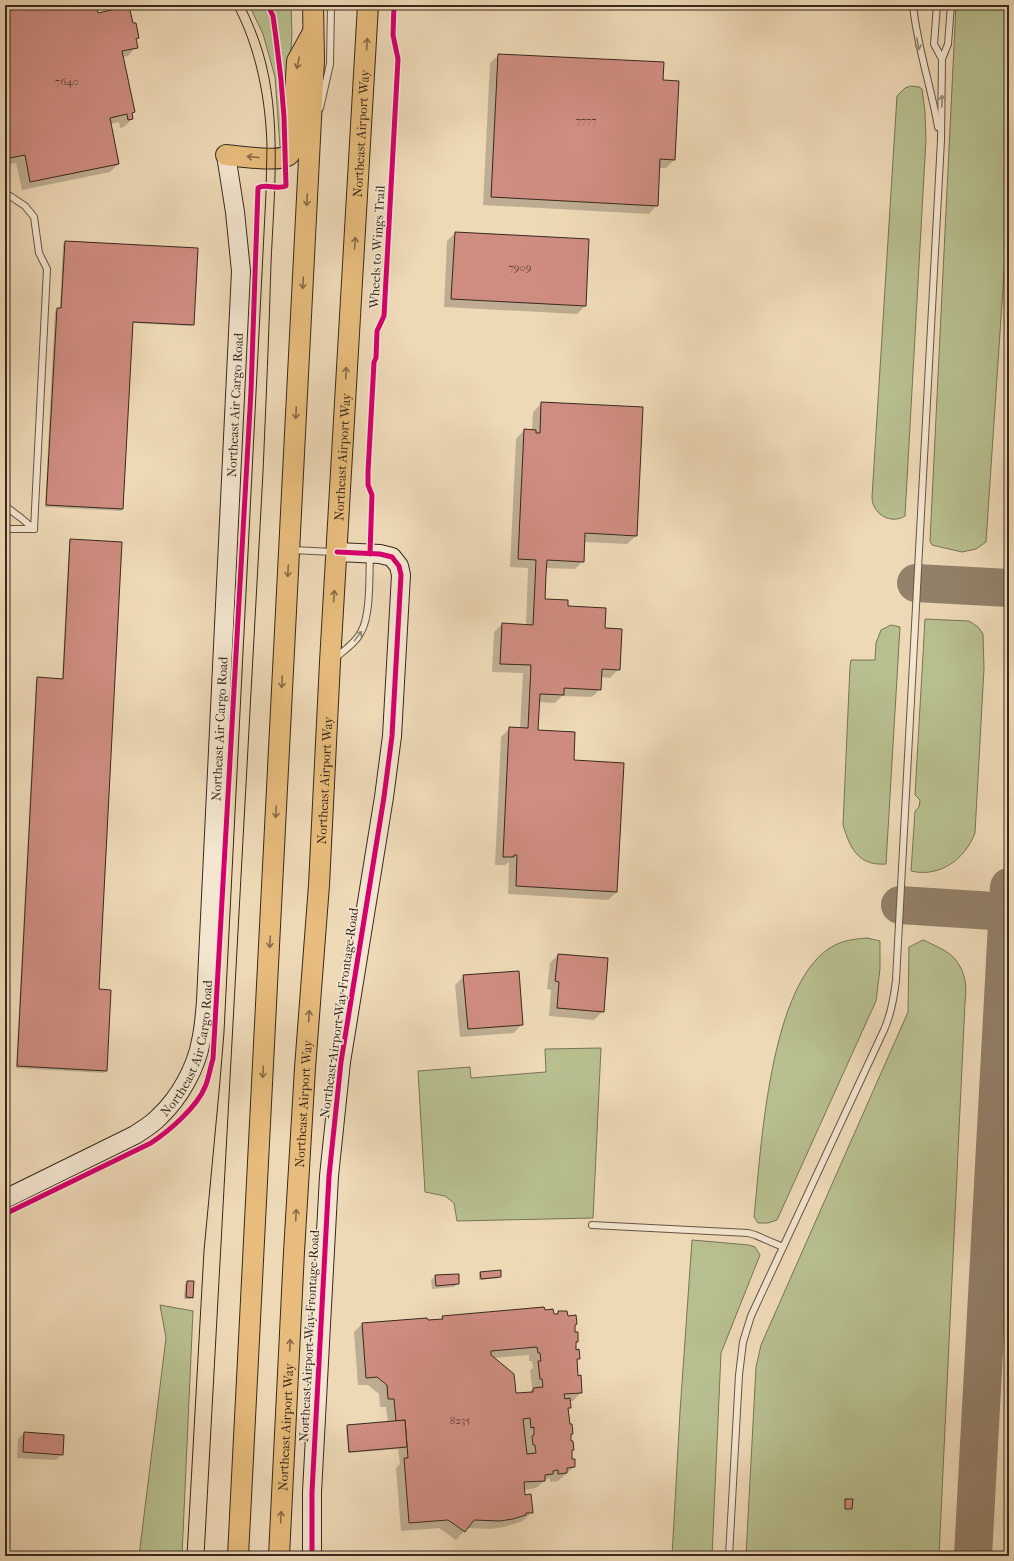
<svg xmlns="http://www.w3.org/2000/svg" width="1014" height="1561" viewBox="0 0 1014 1561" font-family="'IM FELL French Canon',serif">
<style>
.green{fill:#b8bf8f;stroke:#787456}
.shadow{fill:#0003;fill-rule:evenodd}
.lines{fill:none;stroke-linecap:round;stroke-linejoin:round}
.taxiway{stroke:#93816a;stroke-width:38}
.building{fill:#cf8d81;stroke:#38291c;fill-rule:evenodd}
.lane-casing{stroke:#665543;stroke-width:8}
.secondary-casing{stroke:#38291c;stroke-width:20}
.primary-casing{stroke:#38291c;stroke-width:22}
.lane{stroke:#f4e6d0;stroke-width:6}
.secondary{stroke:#f4e6d0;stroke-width:18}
.primary{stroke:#e7bc7c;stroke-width:20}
.tram{stroke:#38291c;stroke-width:1}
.cycleway-casing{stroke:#f4e6d0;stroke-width:8}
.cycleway{stroke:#d6006c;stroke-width:5}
.oneway{stroke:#876b47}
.oneway2{stroke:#968876}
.labels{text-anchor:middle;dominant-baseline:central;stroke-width:3;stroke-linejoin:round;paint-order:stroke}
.number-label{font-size:11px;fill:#5e4235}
.street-label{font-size:13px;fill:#38291c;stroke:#f4e6d0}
</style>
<rect width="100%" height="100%" fill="#eed9b7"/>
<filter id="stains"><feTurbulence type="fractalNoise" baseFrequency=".005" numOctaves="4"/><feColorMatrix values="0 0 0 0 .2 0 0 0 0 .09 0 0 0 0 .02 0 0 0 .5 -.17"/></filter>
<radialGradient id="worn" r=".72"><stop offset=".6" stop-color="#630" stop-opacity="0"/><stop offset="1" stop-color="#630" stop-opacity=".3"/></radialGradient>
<g class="green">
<polygon points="249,5 291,5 292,33 286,138 284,144 280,147 275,77 263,34"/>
<polygon points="956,5 1009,5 1009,198 986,542 976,549 962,552 932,545 930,541"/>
<path d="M911,86L919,87L922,89L925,112L926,139L905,516C891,525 872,514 872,497L897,96L905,88Z"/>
<path d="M925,619L969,621L978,627L983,634L984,668L975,833C965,859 940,878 911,871L915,811L919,807L920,800L915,795Z"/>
<path d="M891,625L900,627L886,864C858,866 850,848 843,825L850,666L851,660H875L876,643L881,630Z"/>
<path d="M867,938L880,941V969L876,1001L777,1220L768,1223H758L754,1217C761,1151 769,978 835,945C846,940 855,939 867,938Z"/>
<path d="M923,940C932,944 950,952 955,959C966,972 967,987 965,1003L939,1556H746L756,1367L761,1345L908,1012L909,947Z"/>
<polygon points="601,1048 593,1218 457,1221 454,1203 445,1196 425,1192 418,1071 470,1067 471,1078 546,1072 545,1049"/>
<polygon points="692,1240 749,1245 755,1247 760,1255 721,1353 712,1556 672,1556 680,1412"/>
<polygon points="160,1305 193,1311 182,1556 139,1556 166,1338"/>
</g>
<g class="shadow">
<polygon points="16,5 95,5 97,14 132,24 138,38 135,40 136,47 128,56 122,57 134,112 131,115 132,119 124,127 120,128 119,122 110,124 118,164 110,172 22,190 16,163 5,165 5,7"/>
<polygon points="499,55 674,160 666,168 659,168 657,205 649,214 483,205 490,63"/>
<polygon points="455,233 585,306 577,314 444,307 447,241"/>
<polygon points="65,242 197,249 193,324 191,326 132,323 122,509 121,511 45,507 55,311 60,309 63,244"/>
<polygon points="542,403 636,536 627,544 584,542 583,561 575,569 545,568 544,600 567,607 604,629 619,669 610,678 601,677 600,689 592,697 562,696 555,703 538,702 537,731 573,761 617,892 608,900 508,894 509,862 505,865 495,865 501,737 510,728 520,729 523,673 492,672 494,632 502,624 526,625 528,568 510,567 516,439 524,430 532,431 533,412"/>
<polygon points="71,540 98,990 106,1071 104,1073 16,1068 36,680 38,679 62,680 69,542"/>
<polygon points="558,955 607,959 603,1011 594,1020 549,1016 551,990 547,989 550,963"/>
<polygon points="464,976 522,1024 514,1033 460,1037 455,985"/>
<polygon points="480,1273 500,1276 499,1278 479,1280 479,1275"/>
<polygon points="435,1276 458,1283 454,1287 432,1289 431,1280"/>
<polygon points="187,1282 193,1282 192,1297 190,1299 184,1299 185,1284"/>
<path d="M544,1311L553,1316L558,1312L567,1317L574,1326V1334L577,1341L575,1344L578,1358L576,1361L577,1377L581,1392L573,1401H569L570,1407L567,1410L570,1442L573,1450L571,1452V1460L574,1467L558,1481L550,1482V1478L547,1479L536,1488L523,1490L524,1496L532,1512L523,1521L504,1527L491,1529L467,1528L456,1540L439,1528L401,1531L396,1468L400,1464L398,1449L348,1453L346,1427L348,1426L388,1423L386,1407H380L379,1394L368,1385H358L354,1332L362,1324L439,1320L443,1317ZM529,1355V1361H532L533,1368L530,1370L532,1387H535L528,1393L515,1394L493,1358Z"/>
<polygon points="24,1433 62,1454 56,1460 17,1458 18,1439"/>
</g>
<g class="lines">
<g class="taxiway">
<polyline points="916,583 1009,588"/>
<polyline points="900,905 1009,912"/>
<polyline points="973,1556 1009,887"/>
</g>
</g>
<g class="building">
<polygon points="11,5 96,5 98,13 129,6 133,23 136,23 139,38 136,39 138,48 122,51 135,112 132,113 133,119 128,120 127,114 110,118 119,164 30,182 25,155 5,159 5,6"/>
<polygon points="498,54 664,62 663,80 679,81 675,160 660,159 658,206 491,197"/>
<polygon points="455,232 589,239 586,306 451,299"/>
<polygon points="65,241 198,248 194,325 133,322 123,509 46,505 57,308 61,308"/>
<polygon points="541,402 643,407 637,536 585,533 584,562 547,560 546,574 545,599 568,600 568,606 606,608 605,628 622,629 620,670 602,669 601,690 564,688 564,695 540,694 538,730 575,732 574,760 624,763 617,892 516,886 517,855 514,855 514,857 503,857 509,727 528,728 531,665 500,664 502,623 533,625 536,560 518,559 524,429 536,430 536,433 540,433"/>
<polygon points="70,539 122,542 99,989 111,990 107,1071 17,1066 37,677 63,679"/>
<polygon points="558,954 608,958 604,1012 557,1008 559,982 555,981"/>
<polygon points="519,971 523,1025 468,1029 463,975"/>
<polygon points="501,1270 501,1277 481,1279 480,1272"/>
<polygon points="459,1274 459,1284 436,1286 435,1275"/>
<polygon points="187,1281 194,1281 193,1298 186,1297"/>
<path d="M544,1307L545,1310L553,1309L554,1314H558V1311H567L568,1316L576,1315L577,1324L575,1325V1332H578V1342H576V1350L579,1349L580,1359H577L578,1376L581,1375L582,1393L564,1394L565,1399L570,1398L571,1408H568L570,1424H572L573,1434H571V1441H573L574,1450H572V1459H575V1467L567,1468V1473L558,1474V1470L553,1471V1474L545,1475V1481L524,1482L525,1495L531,1494L533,1513H526V1515L513,1519L500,1521L474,1520L465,1532L448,1520L409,1523L404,1458H408L405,1420L396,1421L394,1399H388L387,1385L377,1377L366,1378L362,1323L427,1318L428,1320L443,1319L442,1316ZM537,1347L538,1353H540L541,1361H538L540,1379H542L543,1387L533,1388V1392L516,1393L514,1374L491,1355V1351ZM530,1418L531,1428L534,1427V1435L532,1436L533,1445H535L536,1453L527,1454L523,1419Z"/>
<polygon points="405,1420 407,1447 349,1452 347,1425"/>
<polygon points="24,1432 64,1435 63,1455 23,1452"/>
<polygon points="845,1499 853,1499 852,1509 845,1509"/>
</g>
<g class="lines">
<g class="lane-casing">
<g id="lane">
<path d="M913,5C917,47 931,86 938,127"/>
<polyline points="937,5 934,44 942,59"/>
<polyline points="320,108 330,64 331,5"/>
<polyline points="5,195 10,196 25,206 34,217 39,253 47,269 34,529"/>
<polyline points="5,506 21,518 34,529"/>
<polyline points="5,529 34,529"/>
<polyline points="293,550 333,552"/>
<path d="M334,659C343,651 356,643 361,632C371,615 369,575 370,554"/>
<polyline points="592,1225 748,1233 755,1235 783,1247"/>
<path d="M729,1556L739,1375L743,1342L751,1316L884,1030C891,1014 894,998 896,980L941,140L942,59L948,44L951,5"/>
</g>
</g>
<g class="secondary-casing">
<g id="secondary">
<path id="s1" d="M5,1199L135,1135C144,1129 153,1124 160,1116C180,1097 196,1068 201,1041C204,1028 205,1014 206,1001L241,271L235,212L226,155"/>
<polyline points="312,1556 312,1492 329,1176 341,1062 384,797 392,736 401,575 399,566 392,557 380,554 337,552"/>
</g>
</g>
<g class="primary-casing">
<g id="primary">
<path d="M226,155C239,156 277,162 287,156C290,155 291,152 292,149L297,61L313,32"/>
<polyline points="238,1556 314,60 313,5"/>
<path id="s2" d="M279,1556L294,1252L305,1068L319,885L330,662L368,5"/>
</g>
</g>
<use href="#lane" class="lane"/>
<use href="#secondary" class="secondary"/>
<use href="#primary" class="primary"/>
<g class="tram">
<path d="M187,1556L204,1251L220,1081L224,1032L266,193C266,178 267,162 267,147C266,100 256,47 233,5"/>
<path d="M204,1556L263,472C266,402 269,333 271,263C274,196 282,117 263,53C258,36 251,20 244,5"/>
</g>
<g class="cycleway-casing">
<g id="cycleway">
<polyline points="370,554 372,495 368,485 368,472 374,362 376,358 377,331 384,316 398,59 393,35 394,5"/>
<path d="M5,1214L151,1143C169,1131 197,1107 205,1087C209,1078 210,1068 213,1059L251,391L258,188C265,183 277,190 286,186L284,117L281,80L276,38L273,16L268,5"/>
<polyline points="312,1556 312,1492 329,1176 341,1062 384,797 392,736 401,575 399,566 392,557 380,554 337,552"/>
</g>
</g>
<use href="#cycleway" class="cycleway"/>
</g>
<defs><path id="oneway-shaft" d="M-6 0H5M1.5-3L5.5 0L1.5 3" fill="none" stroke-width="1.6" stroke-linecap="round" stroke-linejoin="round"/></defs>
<g class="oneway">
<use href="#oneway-shaft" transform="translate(367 44) rotate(-87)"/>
<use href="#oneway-shaft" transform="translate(298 63) rotate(102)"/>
<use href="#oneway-shaft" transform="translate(253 157) rotate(-175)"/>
<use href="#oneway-shaft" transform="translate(307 200) rotate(93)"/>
<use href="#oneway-shaft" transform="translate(355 243) rotate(-86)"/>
<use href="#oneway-shaft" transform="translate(303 283) rotate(93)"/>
<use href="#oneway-shaft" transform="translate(346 373) rotate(-87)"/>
<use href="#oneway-shaft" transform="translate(296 413) rotate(93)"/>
<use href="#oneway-shaft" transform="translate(288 571) rotate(93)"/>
<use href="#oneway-shaft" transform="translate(334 596) rotate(-86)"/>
<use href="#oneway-shaft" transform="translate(282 682) rotate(93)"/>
<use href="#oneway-shaft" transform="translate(276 812) rotate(93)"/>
<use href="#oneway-shaft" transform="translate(270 942) rotate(93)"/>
<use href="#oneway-shaft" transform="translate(309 1016) rotate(-86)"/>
<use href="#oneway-shaft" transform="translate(263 1072) rotate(93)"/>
<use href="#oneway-shaft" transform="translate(296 1215) rotate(-87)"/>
<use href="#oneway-shaft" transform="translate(290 1345) rotate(-87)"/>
<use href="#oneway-shaft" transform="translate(281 1517) rotate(-87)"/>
</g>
<g class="oneway2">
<use href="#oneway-shaft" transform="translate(918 44) rotate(79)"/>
<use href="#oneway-shaft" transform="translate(942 101) rotate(-89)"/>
<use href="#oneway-shaft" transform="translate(358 636) rotate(-52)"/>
</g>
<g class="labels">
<g class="number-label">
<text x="67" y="81">7640</text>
<text x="586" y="120">7777</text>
<text x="520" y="267">7909</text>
<text x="460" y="1420">8235</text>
</g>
<g class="street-label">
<text stroke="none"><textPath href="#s2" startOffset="1425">Northeast Airport Way</textPath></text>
<text transform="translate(377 247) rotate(-87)">Wheels to Wings Trail</text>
<text stroke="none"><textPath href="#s1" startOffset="900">Northeast Air Cargo Road</textPath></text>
<text stroke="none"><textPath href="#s2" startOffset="1101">Northeast Airport Way</textPath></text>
<text stroke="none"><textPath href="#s1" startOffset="576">Northeast Air Cargo Road</textPath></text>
<text stroke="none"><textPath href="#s2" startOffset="777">Northeast Airport Way</textPath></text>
<text transform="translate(339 1013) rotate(-82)">Northeast Airport Way Frontage Road</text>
<text stroke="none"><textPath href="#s1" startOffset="252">Northeast Air Cargo Road</textPath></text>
<text stroke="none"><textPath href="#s2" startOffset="453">Northeast Airport Way</textPath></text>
<text transform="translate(309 1336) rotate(-87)">Northeast Airport Way Frontage Road</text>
<text stroke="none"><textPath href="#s2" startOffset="129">Northeast Airport Way</textPath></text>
</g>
</g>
<rect width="1014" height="1561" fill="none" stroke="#eed9b7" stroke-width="20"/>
<rect x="6" y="6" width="1002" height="1549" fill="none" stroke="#38291c" stroke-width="2"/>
<rect x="10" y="10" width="994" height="1541" fill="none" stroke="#38291c"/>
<rect width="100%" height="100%" filter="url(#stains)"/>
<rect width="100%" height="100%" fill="url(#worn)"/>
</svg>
